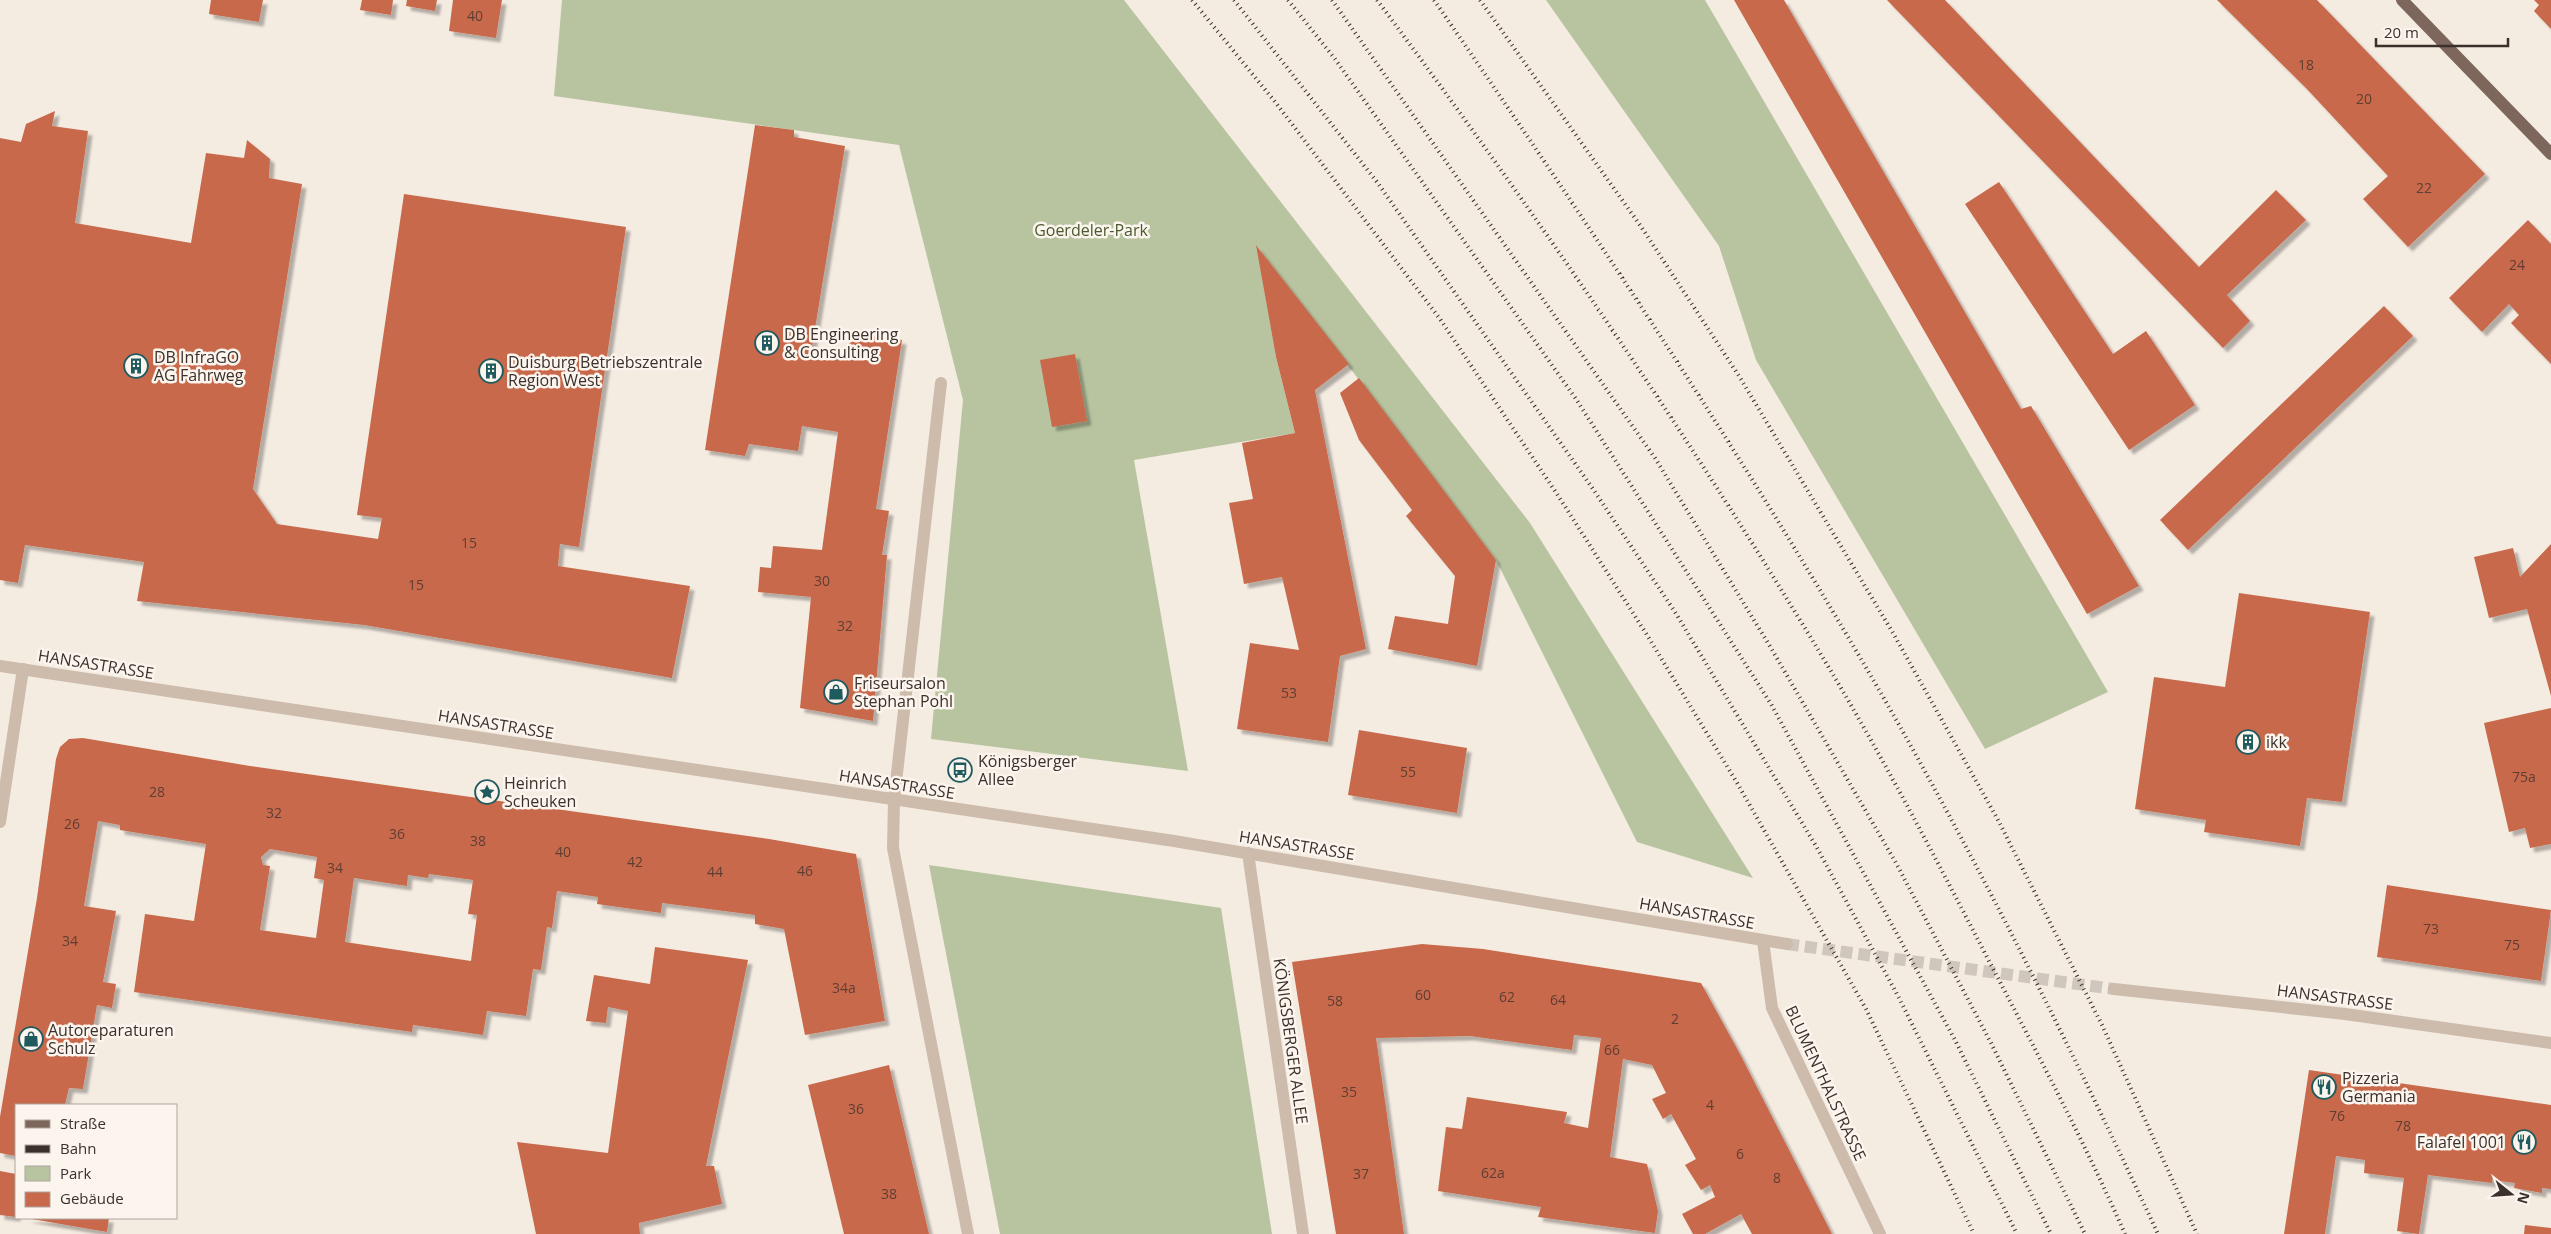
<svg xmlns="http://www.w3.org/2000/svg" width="2551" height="1234" viewBox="0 0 2551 1234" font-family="'Open Sans',sans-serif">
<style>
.green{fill:#b8c4a0}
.building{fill:#c8694b;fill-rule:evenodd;filter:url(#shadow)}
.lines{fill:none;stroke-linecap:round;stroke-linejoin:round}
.minor-tunnel{stroke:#cfc6bd;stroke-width:12;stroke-dasharray:12 6;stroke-linecap:butt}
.minor{stroke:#cdbbac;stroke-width:12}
.major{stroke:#7d675c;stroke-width:12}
.rail{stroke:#3b302b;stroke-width:4;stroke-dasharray:1 4;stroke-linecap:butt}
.labels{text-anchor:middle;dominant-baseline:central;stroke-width:5;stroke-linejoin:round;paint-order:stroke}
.number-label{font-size:14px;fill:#5e3e33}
.park-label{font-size:16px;fill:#4a5a2e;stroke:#fbf5ee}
.poi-label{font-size:16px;fill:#3b302b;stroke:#fbf5ee;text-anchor:start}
.street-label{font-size:16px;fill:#3b302b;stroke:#fbf5ee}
</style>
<defs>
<filter id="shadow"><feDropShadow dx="4.5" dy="4.5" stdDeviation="1" flood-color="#0004"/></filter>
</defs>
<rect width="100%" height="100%" fill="#f4ebe1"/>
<g class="green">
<polygon points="562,0 1124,0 1530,523 1753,878 1637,842 1496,560 1257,246 1276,357 1295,433 1134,460 1188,771 931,739 963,400 899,145 554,96"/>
<polygon points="1546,0 1705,0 2108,692 1985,749 1756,360 1719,246"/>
<polygon points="929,865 1221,908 1272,1234 1000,1234"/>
</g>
<g class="building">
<polygon points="211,0 263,0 259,22 209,14"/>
<polygon points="362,0 393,0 391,15 360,10"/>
<polygon points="407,0 437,0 435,11 406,6"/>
<polygon points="453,0 502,0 496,38 449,31"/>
<polygon points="1734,0 1784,0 2021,409 2031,406 2139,586 2087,614"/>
<polygon points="1887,0 1945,0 2199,267 2276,190 2306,220 2227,295 2250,321 2223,348"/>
<polygon points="2217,0 2317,0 2485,174 2408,247 2363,199 2388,176 2306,88"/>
<polygon points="2534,0 2551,0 2551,29 2534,11 2539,5"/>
<polygon points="55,111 52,126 88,131 75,223 191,243 206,153 244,158 247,140 270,159 269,178 302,184 253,489 277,524 378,539 382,518 357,515 404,194 626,227 579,547 560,544 558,566 690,586 672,678 364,625 137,601 144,562 25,545 18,583 0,580 0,138 21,142 26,124"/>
<polygon points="755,125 794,130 794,137 845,146 812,347 847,354 852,332 902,340 876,509 889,511 882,555 887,555 873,721 800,708 811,597 758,592 760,567 771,568 773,546 822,550 838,432 802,426 798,451 749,444 745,456 705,450"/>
<polygon points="1999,182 2113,354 2146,331 2195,405 2129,450 1965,204"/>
<polygon points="2528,220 2551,244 2551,364 2511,323 2519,315 2509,304 2482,332 2449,298"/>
<polygon points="1256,245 1349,364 1315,390 1366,649 1340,656 1328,742 1237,729 1250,643 1299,650 1282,577 1244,584 1229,503 1253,499 1242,443 1295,433 1276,357"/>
<polygon points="2384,306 2413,336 2188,550 2160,520"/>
<polygon points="1075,354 1087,421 1052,427 1040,360"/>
<polygon points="1359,378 1496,560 1477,666 1388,649 1395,616 1448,624 1455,576 1406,516 1412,510 1359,440 1340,393"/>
<polygon points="2551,544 2551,696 2527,609 2489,618 2474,557 2513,548 2520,577"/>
<polygon points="2239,593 2370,612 2342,802 2307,798 2300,846 2204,832 2206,820 2135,809 2154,677 2225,687"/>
<polygon points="2551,708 2551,844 2530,848 2525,828 2509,832 2484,723"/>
<polygon points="1359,730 1467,748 1457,813 1348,795"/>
<path d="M83,738L250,766L769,839L856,854L885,1021L805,1035L784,929L755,924V915L662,903L661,913L597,904L598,897L557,891L552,928L547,927L541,970L533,969L526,1016L487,1011L483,1035L413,1025L412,1032L134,992L145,914L194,921L206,844L120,830V825L98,821L84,906L116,911L103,982L116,984L112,1008L97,1005L83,1089L69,1088L65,1105H16V1156L0,1153V1117L37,898L56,759L60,747L69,739ZM270,849L317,857L314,878L324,880L316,938L260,930L270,866L263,865L261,857ZM429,874L473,880L468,914L477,915L471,961L345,942L354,878L407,886L408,875L428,878Z"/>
<polygon points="2387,885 2551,910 2541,981 2377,957"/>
<polygon points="1422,944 1483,949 1701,983 1740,1054 1832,1234 1752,1234 1741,1214 1705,1234 1693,1234 1682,1214 1715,1197 1710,1185 1701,1190 1685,1165 1696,1159 1671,1114 1663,1119 1652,1099 1666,1093 1652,1065 1623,1059 1610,1157 1647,1164 1658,1211 1655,1233 1538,1217 1541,1207 1438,1191 1446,1127 1462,1129 1467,1097 1567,1112 1564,1123 1588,1128 1601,1038 1574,1035 1572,1050 1470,1036 1376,1038 1404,1234 1336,1234 1292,962"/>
<polygon points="655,947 748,960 706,1166 714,1166 722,1204 639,1223 640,1234 536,1234 517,1142 608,1153 628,1011 608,1007 606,1023 586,1021 594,975 650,984"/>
<polygon points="889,1065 929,1234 844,1234 808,1085"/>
<polygon points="2309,1070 2551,1105 2551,1189 2542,1188 2542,1193 2514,1188 2515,1183 2492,1180 2492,1183 2428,1175 2419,1234 2397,1231 2404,1178 2364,1173 2365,1160 2336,1156 2325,1234 2284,1234"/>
<polygon points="0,1171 16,1174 16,1217 0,1215"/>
<polygon points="26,1218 109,1218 107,1232"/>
<polygon points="2525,1225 2551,1228 2551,1234 2524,1234"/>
</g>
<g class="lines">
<polyline class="minor-tunnel" points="1787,944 2114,989"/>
<g class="minor">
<polyline points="941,383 894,800 893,848 968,1234"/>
<polyline points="0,666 1174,841 1787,944"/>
<polyline points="0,822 23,669"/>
<polyline points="1248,853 1303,1234"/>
<polyline points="1763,941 1772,1008 1880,1234"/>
<polyline points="2114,989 2345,1014 2551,1043"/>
</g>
<polyline class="major" points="2402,0 2551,154"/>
<g class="rail">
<polyline points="1192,0 1276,103 1440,319 1559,497 1647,635 1736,781 1866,1009 1974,1234"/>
<polyline points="1234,0 1377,182 1593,489 1675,612 1816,846 1898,996 2017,1234"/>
<polyline points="1288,0 1335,59 1576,399 1771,704 1955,1040 2051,1234"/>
<polyline points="1332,0 1655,458 1771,648 1896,863 1991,1043 2085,1234"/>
<path d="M1377,0C1532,208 1679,421 1814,643C1877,746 1933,853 1989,961C2036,1051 2084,1141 2125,1234"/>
<path d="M1434,0C1592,229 1747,461 1886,702C1985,875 2074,1054 2158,1234"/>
<polyline points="1480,0 1642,228 1739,376 1893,633 1998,820 2102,1025 2197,1234"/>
</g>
</g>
<defs>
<g id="building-ring" transform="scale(1.25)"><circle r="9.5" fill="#fbf5ee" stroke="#1f5a5e" stroke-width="1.5"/><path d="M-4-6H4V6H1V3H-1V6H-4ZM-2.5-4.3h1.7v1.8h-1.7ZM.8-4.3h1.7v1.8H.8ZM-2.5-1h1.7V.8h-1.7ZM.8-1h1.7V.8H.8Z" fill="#1f5a5e"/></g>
<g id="shop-ring" transform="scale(1.25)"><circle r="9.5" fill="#fbf5ee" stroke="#1f5a5e" stroke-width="1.5"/><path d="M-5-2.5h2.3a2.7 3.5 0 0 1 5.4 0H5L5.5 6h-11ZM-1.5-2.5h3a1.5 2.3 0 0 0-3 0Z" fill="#1f5a5e"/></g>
<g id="bus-ring" transform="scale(1.25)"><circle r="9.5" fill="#fbf5ee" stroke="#1f5a5e" stroke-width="1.5"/><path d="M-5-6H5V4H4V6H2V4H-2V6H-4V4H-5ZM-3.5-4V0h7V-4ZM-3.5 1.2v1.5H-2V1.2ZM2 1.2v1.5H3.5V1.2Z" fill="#1f5a5e"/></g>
<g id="sight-ring" transform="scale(1.25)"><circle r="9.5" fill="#fbf5ee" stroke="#1f5a5e" stroke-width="1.5"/><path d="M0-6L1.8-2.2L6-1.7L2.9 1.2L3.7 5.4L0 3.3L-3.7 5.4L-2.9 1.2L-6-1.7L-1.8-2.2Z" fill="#1f5a5e"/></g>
<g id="restaurant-ring" transform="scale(1.25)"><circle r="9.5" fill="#fbf5ee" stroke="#1f5a5e" stroke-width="1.5"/><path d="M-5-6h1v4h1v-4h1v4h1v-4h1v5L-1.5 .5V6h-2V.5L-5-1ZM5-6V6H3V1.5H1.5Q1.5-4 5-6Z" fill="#1f5a5e"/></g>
</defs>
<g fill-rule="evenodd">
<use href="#building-ring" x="767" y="343"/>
<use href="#building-ring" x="136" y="366"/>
<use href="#building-ring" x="491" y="371"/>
<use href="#shop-ring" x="836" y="692"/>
<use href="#building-ring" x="2248" y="742"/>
<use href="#bus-ring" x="960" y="770"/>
<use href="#sight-ring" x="487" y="792"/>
<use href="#shop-ring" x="31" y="1039"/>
<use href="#restaurant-ring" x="2324" y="1087"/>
<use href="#restaurant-ring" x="2524" y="1142"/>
</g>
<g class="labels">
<g class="number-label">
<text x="475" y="15">40</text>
<text x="2306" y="64">18</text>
<text x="2364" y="98">20</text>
<text x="2424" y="187">22</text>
<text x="2517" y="264">24</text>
<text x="469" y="542">15</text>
<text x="822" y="580">30</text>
<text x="416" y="584">15</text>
<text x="845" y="625">32</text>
<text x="1289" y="692">53</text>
<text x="1408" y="771">55</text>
<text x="2524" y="776">75a</text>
<text x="157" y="791">28</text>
<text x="274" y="812">32</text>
<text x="72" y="823">26</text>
<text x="397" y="833">36</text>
<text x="478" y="840">38</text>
<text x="563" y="851">40</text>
<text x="635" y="861">42</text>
<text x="335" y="867">34</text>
<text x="805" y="870">46</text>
<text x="715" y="871">44</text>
<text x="2431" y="928">73</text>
<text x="70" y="940">34</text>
<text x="2512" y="944">75</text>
<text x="844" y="987">34a</text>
<text x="1423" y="994">60</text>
<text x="1507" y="996">62</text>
<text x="1558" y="999">64</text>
<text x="1335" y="1000">58</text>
<text x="1675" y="1018">2</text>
<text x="1612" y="1049">66</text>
<text x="1349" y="1091">35</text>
<text x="1710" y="1104">4</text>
<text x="856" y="1108">36</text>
<text x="2337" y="1115">76</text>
<text x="2403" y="1125">78</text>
<text x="1740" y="1153">6</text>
<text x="1493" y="1172">62a</text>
<text x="1361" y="1173">37</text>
<text x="1777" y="1177">8</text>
<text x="889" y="1193">38</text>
</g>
<g class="park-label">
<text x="1091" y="230">Goerdeler-Park</text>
</g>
<g class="poi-label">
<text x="784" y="334">DB Engineering<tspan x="784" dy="18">&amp; Consulting</tspan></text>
<text x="154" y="357">DB InfraGO<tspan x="154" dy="18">AG Fahrweg</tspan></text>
<text x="508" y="362">Duisburg Betriebszentrale<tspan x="508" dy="18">Region West</tspan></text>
<text x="854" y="683">Friseursalon<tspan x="854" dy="18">Stephan Pohl</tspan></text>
<text x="2266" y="742">ikk</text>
<text x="978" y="761">Königsberger<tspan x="978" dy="18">Allee</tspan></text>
<text x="504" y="783">Heinrich<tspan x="504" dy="18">Scheuken</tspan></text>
<text x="48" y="1030">Autoreparaturen<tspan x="48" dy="18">Schulz</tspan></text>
<text x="2342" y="1078">Pizzeria<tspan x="2342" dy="18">Germania</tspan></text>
<text x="2506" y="1142" text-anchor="end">Falafel 1001</text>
</g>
<g class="street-label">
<text transform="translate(96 664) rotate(9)">HANSASTRASSE</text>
<text transform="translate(496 724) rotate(9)">HANSASTRASSE</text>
<text transform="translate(897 784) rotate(9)">HANSASTRASSE</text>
<text transform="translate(1297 845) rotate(9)">HANSASTRASSE</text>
<text transform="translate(1697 913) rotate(10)">HANSASTRASSE</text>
<text transform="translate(2335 997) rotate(7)">HANSASTRASSE</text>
<text transform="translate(1291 1041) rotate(82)">KÖNIGSBERGER ALLEE</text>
<text transform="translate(1826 1083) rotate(65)">BLUMENTHALSTRASSE</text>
</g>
</g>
<rect x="15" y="1104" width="162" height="115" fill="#fbf5ee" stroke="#aea6a0"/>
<rect x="25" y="1120" width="25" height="8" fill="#7d675c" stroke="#aea6a0"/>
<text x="60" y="1129" font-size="15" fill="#3b302b">Straße</text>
<rect x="25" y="1145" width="25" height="8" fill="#3b302b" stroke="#aea6a0"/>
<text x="60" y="1154" font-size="15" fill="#3b302b">Bahn</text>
<rect x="25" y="1166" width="25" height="15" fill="#b8c4a0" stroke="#aea6a0"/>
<text x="60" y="1179" font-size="15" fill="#3b302b">Park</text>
<rect x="25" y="1192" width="25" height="15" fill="#c8694b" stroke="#aea6a0"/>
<text x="60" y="1204" font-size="15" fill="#3b302b">Gebäude</text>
<g transform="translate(2511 1194) rotate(107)" stroke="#fbf5ee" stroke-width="4" paint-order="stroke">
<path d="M0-4L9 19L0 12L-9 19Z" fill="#3b302b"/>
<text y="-8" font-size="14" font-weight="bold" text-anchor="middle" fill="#3b302b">N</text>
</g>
<path d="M2376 38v8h132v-8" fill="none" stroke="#3b302b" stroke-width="2.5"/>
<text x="2384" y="38" font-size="15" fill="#3b302b" stroke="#fbf5ee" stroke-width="4" paint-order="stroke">20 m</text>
</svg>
